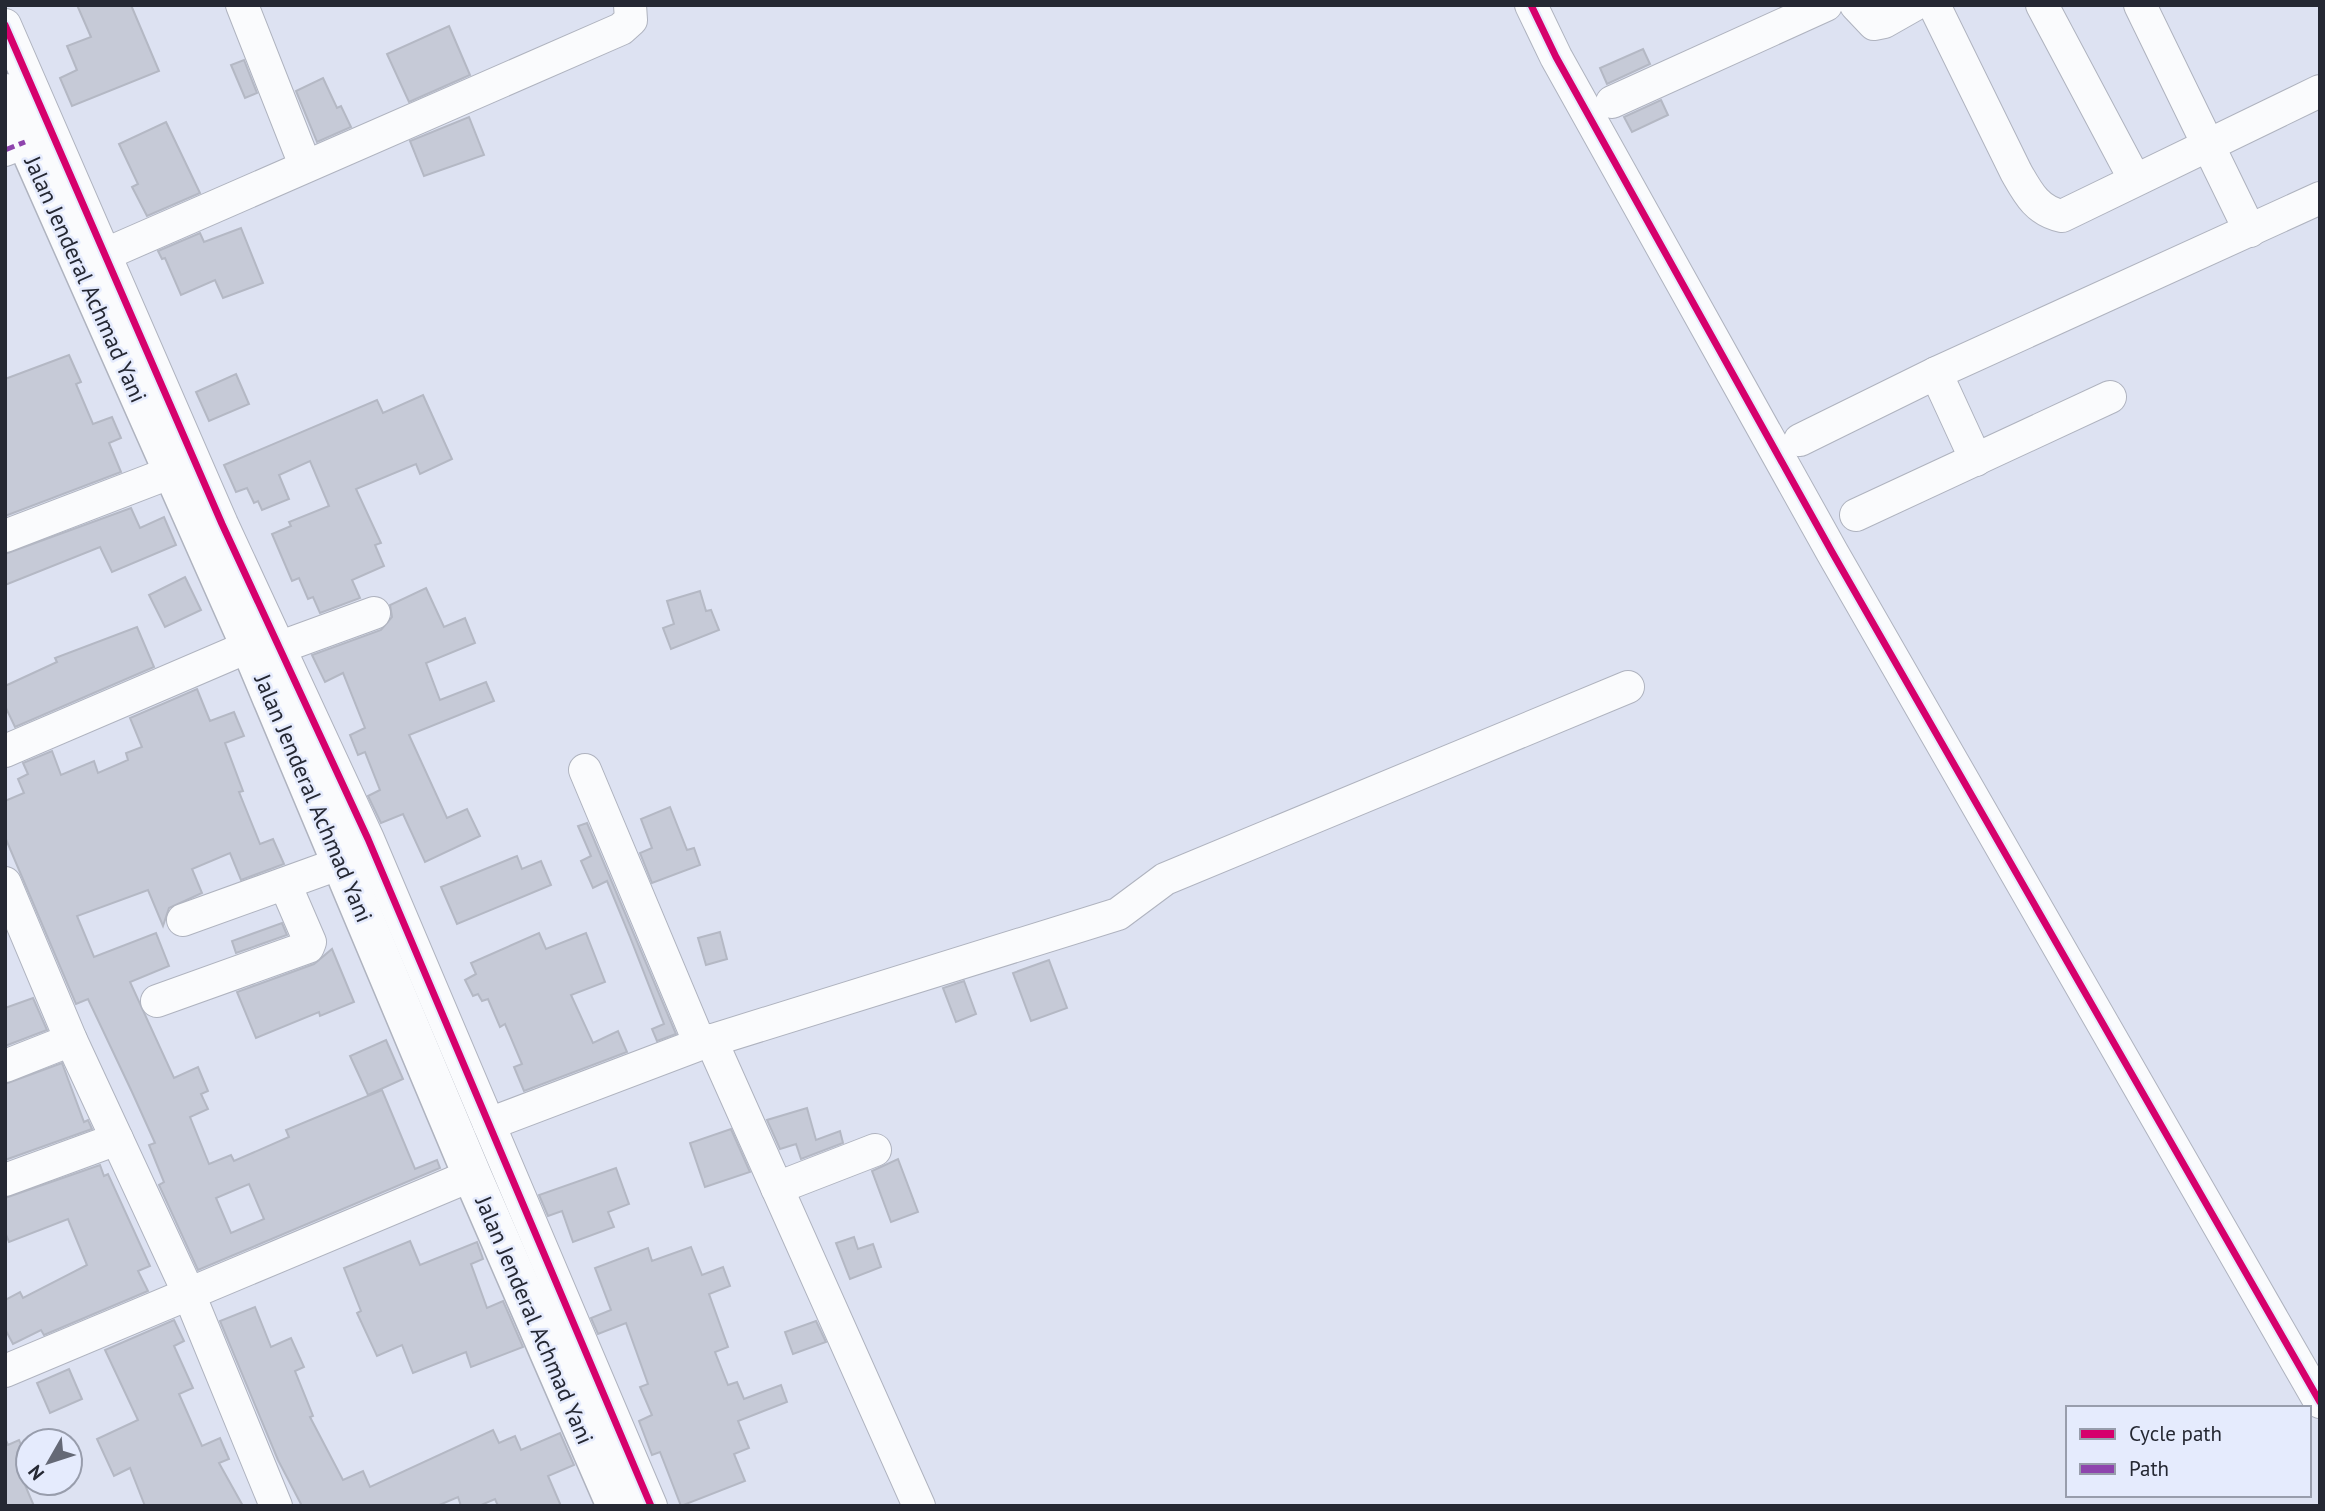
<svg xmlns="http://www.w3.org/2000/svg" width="2325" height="1511" viewBox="0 0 2325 1511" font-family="'PT Sans',sans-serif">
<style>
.building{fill:#c6cad7;stroke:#b4b8c4;stroke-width:2;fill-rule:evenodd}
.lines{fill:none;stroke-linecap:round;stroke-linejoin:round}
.minor-casing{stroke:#afb3bf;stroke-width:34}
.major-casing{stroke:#afb3bf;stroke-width:41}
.minor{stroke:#fafbfd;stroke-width:32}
.major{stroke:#fafbfd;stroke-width:38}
.quiet{stroke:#8e44ad;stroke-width:5;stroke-dasharray:10 5;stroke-linecap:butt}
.cycleway-casing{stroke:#e5ebfd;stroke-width:11}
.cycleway{stroke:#d6006c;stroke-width:7}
.labels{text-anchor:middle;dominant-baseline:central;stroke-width:5;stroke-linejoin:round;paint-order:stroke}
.street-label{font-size:23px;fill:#252833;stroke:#e5ebfd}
</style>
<rect width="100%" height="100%" fill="#dde2f2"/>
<g class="building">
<polygon points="77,5 131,5 159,71 72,106 60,78 77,70 67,46 91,37"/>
<polygon points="449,26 470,75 409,102 387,54"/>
<polygon points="1643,49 1650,64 1607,84 1600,68"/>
<polygon points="244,60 257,93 245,98 231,65"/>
<polygon points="323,78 337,108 341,106 351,127 317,142 296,91"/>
<polygon points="1661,100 1668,115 1632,132 1624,117"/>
<polygon points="469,117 484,155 424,176 410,141"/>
<polygon points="166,122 200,193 147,216 132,187 138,184 119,144"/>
<polygon points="241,228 263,283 223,298 215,280 181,295 165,258 162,259 158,251 200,233 204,242"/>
<polygon points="69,355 81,382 76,384 93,424 112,417 121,438 109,443 121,472 5,516 5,379"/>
<polygon points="236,374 249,404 209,421 196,392"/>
<polygon points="423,395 452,459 420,474 416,464 356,489 381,543 375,545 384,566 352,580 360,598 320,613 313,597 308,599 299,578 292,581 272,534 291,526 289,522 329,506 310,461 279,475 289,499 262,510 258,501 254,503 247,488 236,492 224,465 377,400 383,413"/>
<polygon points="131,508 140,528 164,517 176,545 112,572 100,547 5,585 5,554"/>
<polygon points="185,577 201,610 165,627 149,595"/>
<polygon points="426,588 444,627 465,618 475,643 426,663 440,700 486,682 494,701 409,735 447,818 467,809 480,836 425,862 403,814 381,823 368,796 380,790 365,752 358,755 350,735 365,728 343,673 325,682 312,655 381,630 392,617 390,605"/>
<polygon points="700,591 706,611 711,610 719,630 671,649 663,628 674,624 667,601"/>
<polygon points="137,627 154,667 15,727 5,706 5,686 57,662 55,658"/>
<path d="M197,689L210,721L234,712L244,736L225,743L243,791L239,792L260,844L273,839L284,864L241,880L230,853L192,869L202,893L169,908L163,926L148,890L77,916L94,957L156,933L169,966L130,982L174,1078L198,1067L208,1091L201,1094L208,1109L190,1117L209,1164L231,1155L234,1161L289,1137L286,1130L382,1090L415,1169L437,1160L440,1168L198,1270L159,1185L164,1182L149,1145L155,1143L132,1092L88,999L76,1004L5,837V801L24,793L18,779L28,774L23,763L52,751L61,775L94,761L98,773L128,760L126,753L142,747L130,718ZM249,1184L264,1219L231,1233L216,1198Z"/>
<polygon points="670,807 687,850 694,848 700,865 652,883 640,853 652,848 641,819"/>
<polygon points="587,823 676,1034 657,1041 652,1029 664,1024 630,937 607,881 593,888 581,861 591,856 578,826"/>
<polygon points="517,856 522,869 541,861 551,885 457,924 441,887"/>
<polygon points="282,923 287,935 236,953 232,941"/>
<polygon points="720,932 727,959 706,965 698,938"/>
<polygon points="539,933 546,949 586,933 605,982 571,995 593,1043 618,1031 627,1052 524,1091 514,1067 522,1064 505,1024 500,1027 488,999 482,1001 478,994 473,996 465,980 476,974 471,963"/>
<polygon points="332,949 354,1002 320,1016 319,1012 256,1038 237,992 314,964"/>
<polygon points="1049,960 1067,1008 1031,1021 1013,973"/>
<polygon points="964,981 976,1014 956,1022 943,988"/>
<polygon points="33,998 47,1030 5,1046 5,1008"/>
<polygon points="386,1040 403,1079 368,1095 350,1056"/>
<polygon points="62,1063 84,1122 88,1120 92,1129 5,1160 5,1084"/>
<polygon points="807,1108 816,1140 840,1131 843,1143 801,1159 796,1144 780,1149 767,1120"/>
<polygon points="731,1129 750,1172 705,1187 690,1143"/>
<polygon points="898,1159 918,1212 891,1222 872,1171"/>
<polygon points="100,1165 104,1176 108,1174 150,1266 138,1271 148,1291 44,1335 41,1330 13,1344 5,1329 5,1300 20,1292 23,1298 87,1265 68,1219 9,1242 5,1232 5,1198"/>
<polygon points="616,1168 629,1204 608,1212 614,1227 573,1242 562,1211 548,1216 539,1195"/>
<polygon points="854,1237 858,1249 873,1244 881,1267 850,1279 836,1243"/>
<polygon points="410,1241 420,1265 477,1242 483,1259 471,1264 487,1308 503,1301 523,1347 471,1367 466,1352 413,1373 402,1345 377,1356 357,1313 361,1311 344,1268"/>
<polygon points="691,1247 702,1275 723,1267 730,1286 709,1294 728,1347 715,1352 728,1385 737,1382 744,1399 781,1385 787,1402 738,1421 749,1448 734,1454 745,1481 681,1506 660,1452 652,1455 639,1421 652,1415 640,1387 648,1384 626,1323 598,1334 591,1318 611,1310 595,1268 648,1248 652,1261"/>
<polygon points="255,1307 271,1347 291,1338 304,1367 295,1371 313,1416 310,1417 343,1480 363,1471 370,1487 493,1430 499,1443 515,1436 521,1450 560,1433 574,1465 548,1476 561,1506 498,1506 495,1499 479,1506 461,1506 458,1497 437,1506 302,1506 278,1460 220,1321"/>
<polygon points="174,1320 184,1341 174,1346 193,1388 179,1394 202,1446 220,1438 229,1459 219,1463 243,1506 145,1506 130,1468 114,1476 97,1439 138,1420 105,1350"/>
<polygon points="816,1321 826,1342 793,1354 785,1332"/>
<polygon points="69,1369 82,1399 50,1413 37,1383"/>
<polygon points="5,1438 8,1445 19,1440 28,1460 28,1467 19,1471 34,1506 5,1506"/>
</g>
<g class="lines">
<g class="minor-casing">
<g id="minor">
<polyline points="242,5 305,165"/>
<polyline points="1531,5 1556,57 1832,552 2320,1402"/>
<polyline points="1856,5 1874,24 1884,22 1914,5"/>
<path d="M1934,5L2016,172C2028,193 2037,211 2062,216L2320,91"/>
<polyline points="2042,5 2134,178"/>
<polyline points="2140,5 2250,231"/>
<polyline points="5,25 222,524 368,839 651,1506"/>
<polyline points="1612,102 1826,5"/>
<polyline points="5,150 25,142"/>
<polyline points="106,254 621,29 631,20 630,5"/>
<polyline points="1936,373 1976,460"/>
<polyline points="1800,440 1936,373 2320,198"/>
<polyline points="1856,515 2110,397"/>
<polyline points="5,536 172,472"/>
<polyline points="278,648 374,613"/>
<polyline points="5,751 250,646"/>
<polyline points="585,770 700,1044"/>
<polyline points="5,883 71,1040 189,1294 276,1506"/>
<polyline points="183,920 341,863"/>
<polyline points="157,1001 308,947 310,942 285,884"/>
<polyline points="711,1040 919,1506"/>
<polyline points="5,1066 71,1040"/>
<polyline points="489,1124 700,1044 1118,914 1165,879 1628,687"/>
<polyline points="5,1180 117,1139"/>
<polyline points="777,1188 875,1150"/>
<polyline points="5,1371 472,1175"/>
</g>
</g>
<g class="major-casing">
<polyline id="major" points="5,93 250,646 472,1175 616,1506"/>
</g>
<use href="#minor" class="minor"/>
<use href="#major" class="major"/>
<polyline class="quiet" points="5,150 25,142"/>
<g class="cycleway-casing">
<g id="cycleway">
<polyline points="1531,5 1556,57 1832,552 2320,1402"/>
<polyline points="5,25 222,524 368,839 651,1506"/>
</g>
</g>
<use href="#cycleway" class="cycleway"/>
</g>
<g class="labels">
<g class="street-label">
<text transform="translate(86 279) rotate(66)">Jalan Jenderal Achmad Yani</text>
<text transform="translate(314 798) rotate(67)">Jalan Jenderal Achmad Yani</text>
<text transform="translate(535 1320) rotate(67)">Jalan Jenderal Achmad Yani</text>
</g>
</g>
<rect width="2325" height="1511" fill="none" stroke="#252833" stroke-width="14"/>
<rect x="2066" y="1406" width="245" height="91" fill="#e5ebfd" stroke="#989dac" stroke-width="2"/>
<rect x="2080" y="1429" width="35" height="10" fill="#d6006c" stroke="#989dac" stroke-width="2"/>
<text x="2129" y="1441" font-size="21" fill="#252833">Cycle path</text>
<rect x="2080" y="1464" width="35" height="10" fill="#8e44ad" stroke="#989dac" stroke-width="2"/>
<text x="2129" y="1476" font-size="21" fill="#252833">Path</text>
<g transform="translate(49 1462) rotate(231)"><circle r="33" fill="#e5ebfd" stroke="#989dac" stroke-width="2"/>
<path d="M0-5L12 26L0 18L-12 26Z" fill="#656976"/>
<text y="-10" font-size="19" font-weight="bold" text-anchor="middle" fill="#252833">N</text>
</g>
</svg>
